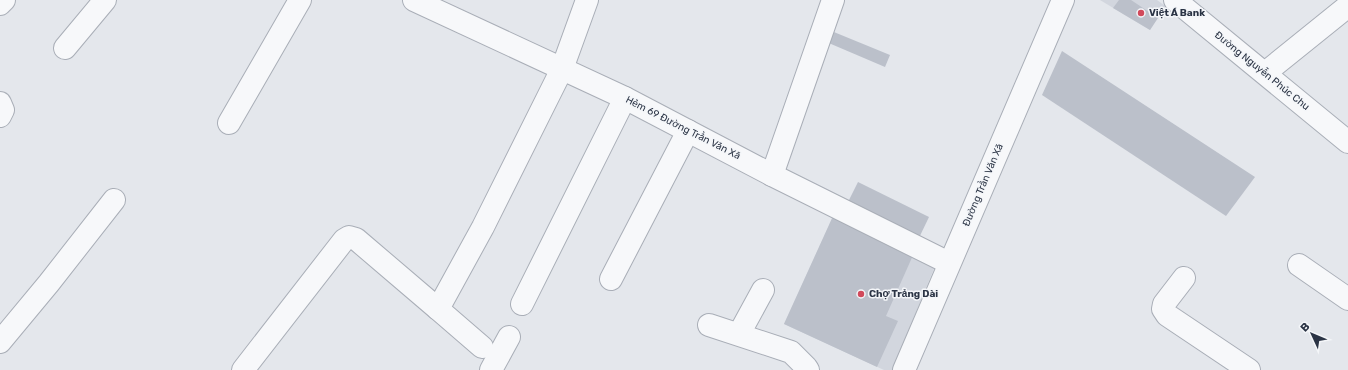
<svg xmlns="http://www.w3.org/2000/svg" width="1348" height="370" viewBox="0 0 1348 370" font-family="Rubik,sans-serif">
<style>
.built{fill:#d2d6de}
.building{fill:#bbc0ca}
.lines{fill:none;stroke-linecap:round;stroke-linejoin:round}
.minor-casing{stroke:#a9aeb7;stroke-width:24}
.minor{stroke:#f7f8fa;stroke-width:22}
.poi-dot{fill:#d1495b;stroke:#f4f6f9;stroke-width:1.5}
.labels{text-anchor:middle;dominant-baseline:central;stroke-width:3;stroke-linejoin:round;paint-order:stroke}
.poi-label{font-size:10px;font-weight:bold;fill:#2b3445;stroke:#f4f6f9;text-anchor:start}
.street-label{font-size:10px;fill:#2b3445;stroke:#f4f6f9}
</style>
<rect width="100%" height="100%" fill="#e4e7ec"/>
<g class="built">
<polygon points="1100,0 1157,0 1165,6 1150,30"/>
<polygon points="834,214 936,264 892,370 884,370 784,324"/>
</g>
<g class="building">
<polygon points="1119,0 1131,0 1158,18 1150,30 1113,8"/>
<polygon points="829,30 890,55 885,67 824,41"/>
<polygon points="1062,51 1255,177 1226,216 1042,95"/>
<polygon points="858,182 929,217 917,242 848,202"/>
<polygon points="834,214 914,253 886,316 898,321 877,367 784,324"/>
</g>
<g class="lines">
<g class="minor-casing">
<g id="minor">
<polyline points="414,0 625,98 772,175 949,263"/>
<polyline points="1175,0 1348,142"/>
<polyline points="0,4 4,0"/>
<polyline points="65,48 105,0"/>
<polyline points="1265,73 1348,6"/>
<polyline points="0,103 3,110 0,116"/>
<polyline points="229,123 300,0"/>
<polyline points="772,175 833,0"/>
<polyline points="1299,265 1348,299"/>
<polyline points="1184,278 1164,304 1163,309 1167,315 1249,370"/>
<polyline points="611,279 688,131"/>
<polyline points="522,304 625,98"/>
<polyline points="438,309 482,347"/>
<polyline points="709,325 791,352 806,367 808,370"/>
<polyline points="739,334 763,290"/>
<polyline points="0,342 49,283 114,200"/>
<polyline points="243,370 344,240 349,237 356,239 438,309 483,227 562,69 587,0"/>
<polyline points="491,370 509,337"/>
<polyline points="904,370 1063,0"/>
</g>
</g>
<use href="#minor" class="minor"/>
</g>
<g class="poi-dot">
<circle cx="1141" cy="13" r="4"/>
<circle cx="861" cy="294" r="4"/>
</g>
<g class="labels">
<g class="poi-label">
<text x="1149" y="13">Việt Á Bank</text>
<text x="869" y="294">Chợ Trảng Dài</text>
</g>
<g class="street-label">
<text transform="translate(1262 71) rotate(39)">Đường Nguyễn Phúc Chu</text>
<text transform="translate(683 128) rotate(27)">Hẻm 69 Đường Trần Văn Xã</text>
<text transform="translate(983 185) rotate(-67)">Đường Trần Văn Xã</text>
</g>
</g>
<g transform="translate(1312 334) rotate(314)" stroke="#f4f6f9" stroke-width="3" paint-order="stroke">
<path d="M0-3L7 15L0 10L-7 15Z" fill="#2b3445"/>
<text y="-6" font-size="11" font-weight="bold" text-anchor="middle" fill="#2b3445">B</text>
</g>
</svg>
